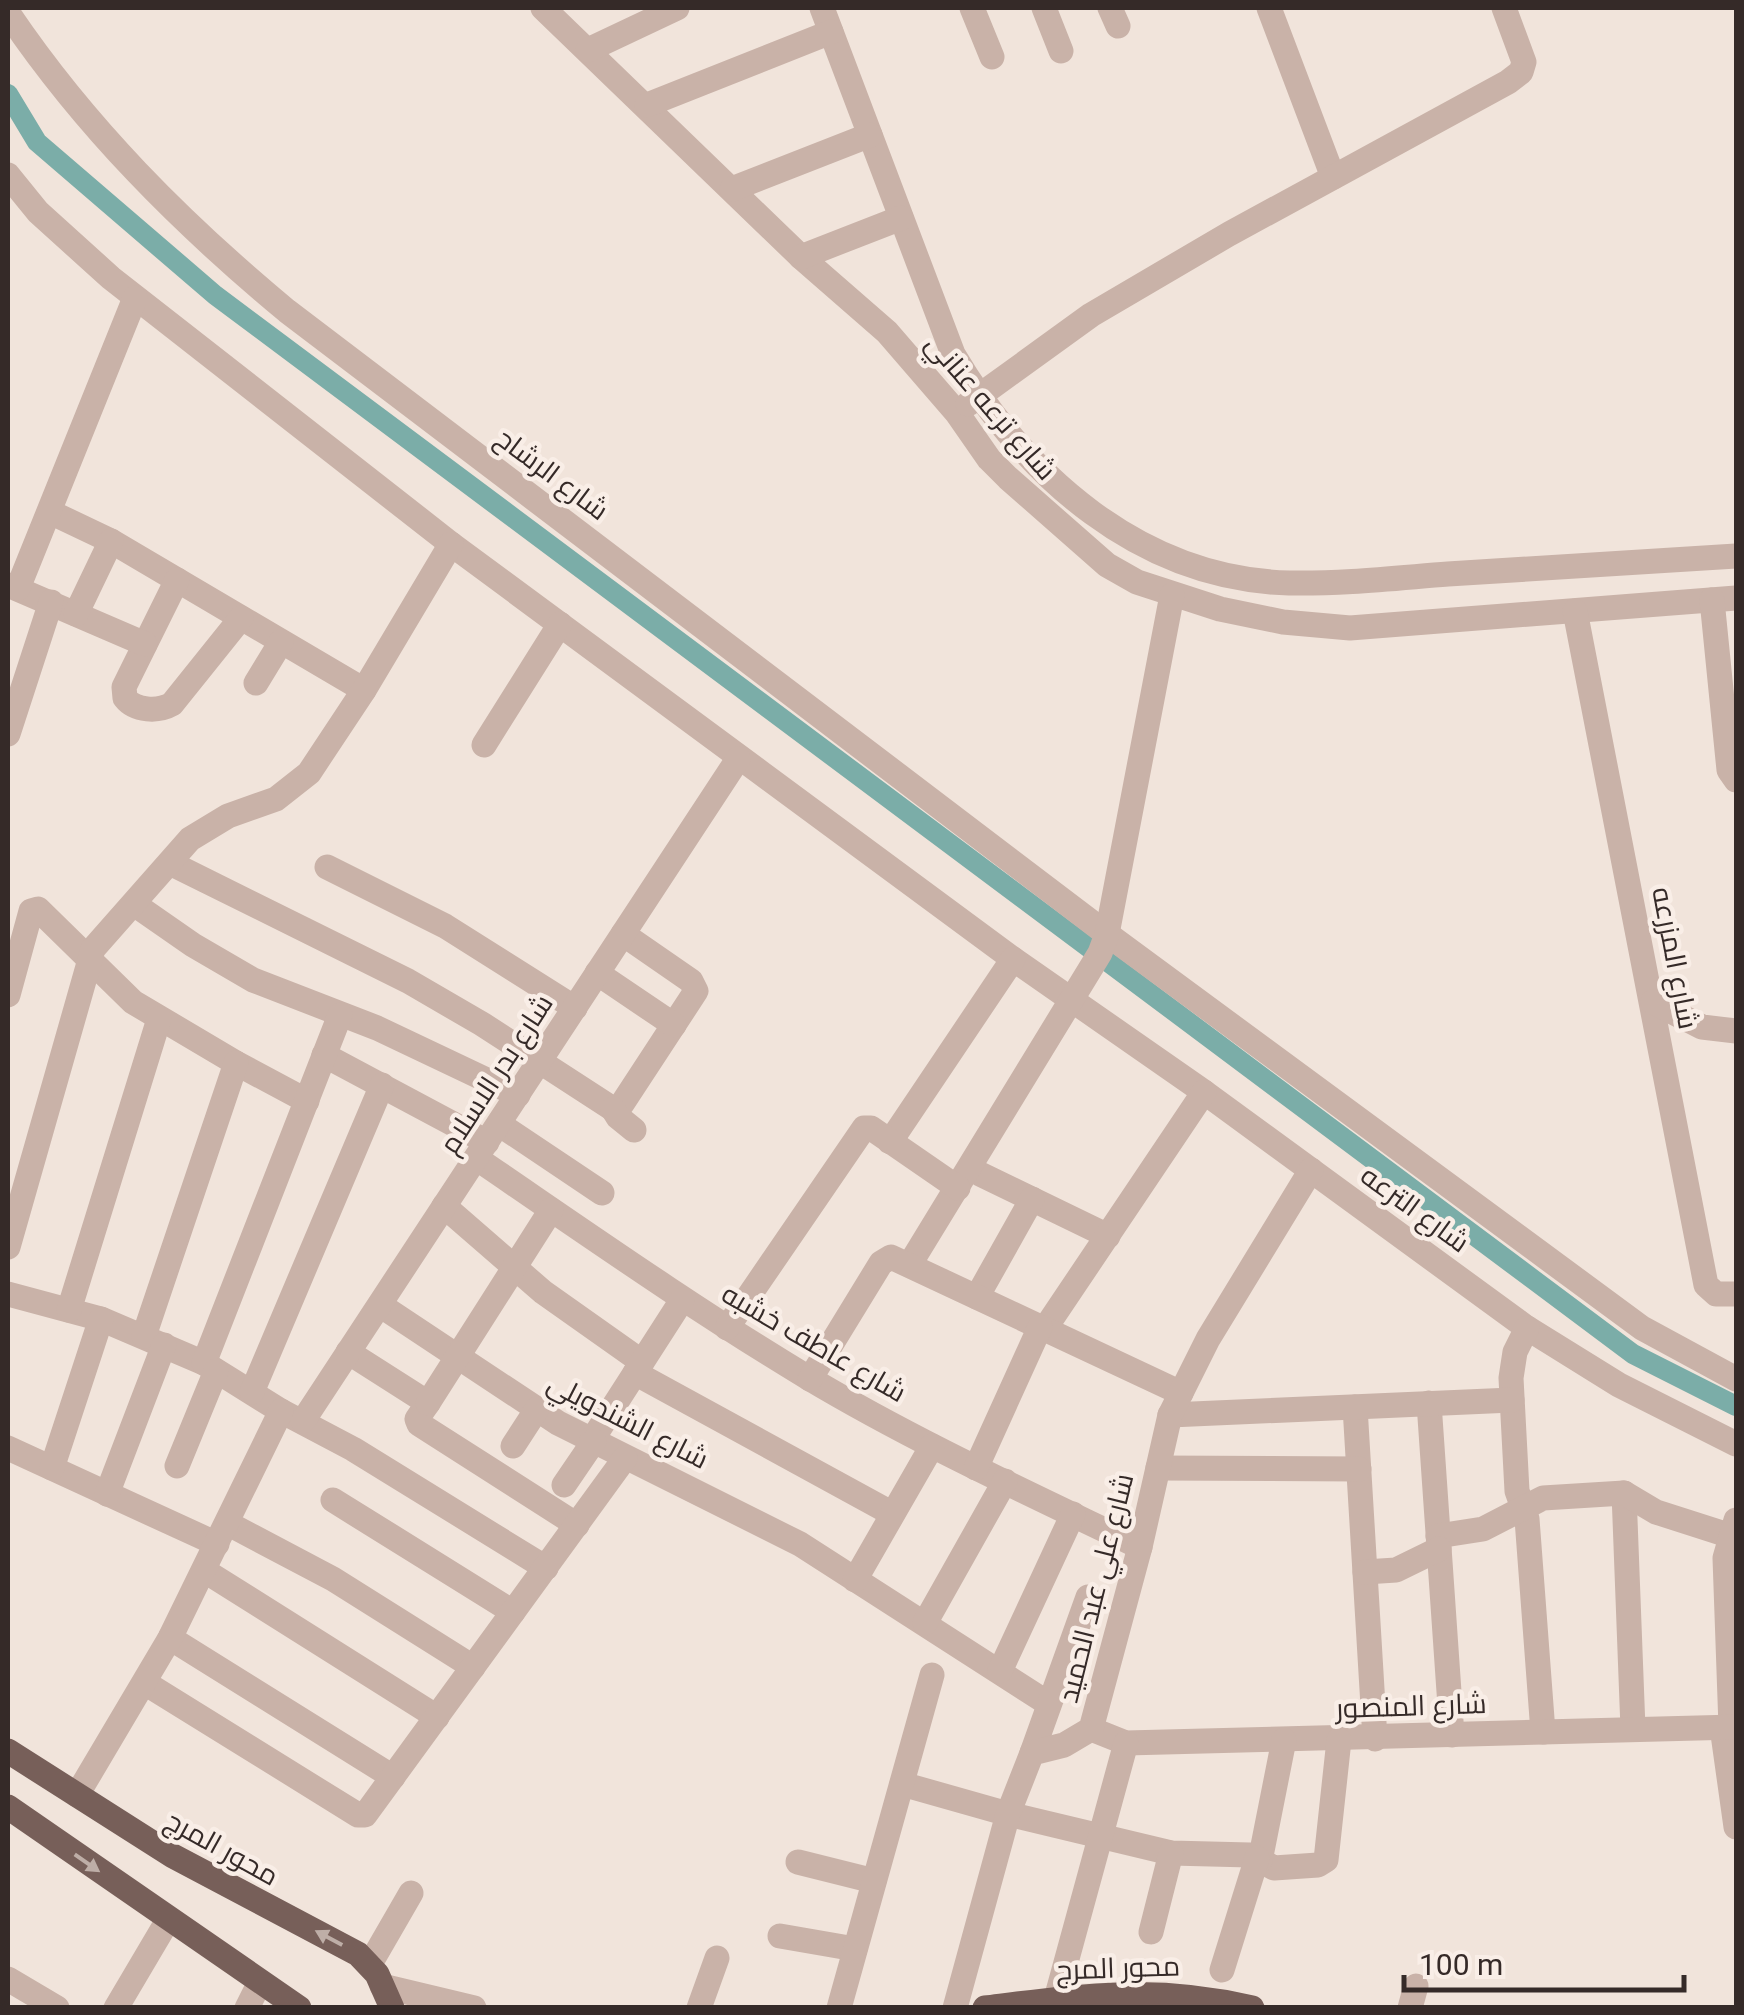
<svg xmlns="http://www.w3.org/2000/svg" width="1744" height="2015" viewBox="0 0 1744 2015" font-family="Roboto,Cairo,sans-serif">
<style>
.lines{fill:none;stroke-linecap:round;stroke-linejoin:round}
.canal{stroke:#7bada8;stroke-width:20}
.minor{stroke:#c9b2a8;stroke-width:25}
.major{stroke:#775f59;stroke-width:25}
.oneway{fill:#beaea7}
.labels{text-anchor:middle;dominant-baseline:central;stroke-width:9;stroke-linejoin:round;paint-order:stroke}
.street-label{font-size:28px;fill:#352a28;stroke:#f9eee7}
</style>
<rect width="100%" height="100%" fill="#f1e4db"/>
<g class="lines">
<polyline class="canal" points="8,94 37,142 215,295 1633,1354 1736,1406"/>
<g class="minor">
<polyline points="543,8 801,257 887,332 957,413 989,459 1008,478 1107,565 1137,582 1220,609 1283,622 1350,628 1736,598"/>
<path d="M822,8L953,354C1025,476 1140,579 1289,583C1342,584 1396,578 1448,574C1544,568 1640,562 1736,556"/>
<polyline points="972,8 992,57"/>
<polyline points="1044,8 1061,51"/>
<polyline points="1110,8 1118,26"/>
<polyline points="1269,8 1333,177"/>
<path d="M8,13C85,127 181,223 287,311L1107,934L1642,1328L1736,1379"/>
<polyline points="588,50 677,8"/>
<polyline points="647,105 831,32"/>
<polyline points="8,175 38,212 111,278 451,544 1013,959 1204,1092 1527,1328 1619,1385 1736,1444"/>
<polyline points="732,189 870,135"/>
<polyline points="801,257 901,218"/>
<polyline points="968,404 1091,315 1229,234 1508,82 1521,72 1524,62 1504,8"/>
<polyline points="50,512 111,541 364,690"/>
<path d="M177,580L124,687L125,698C135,711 158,712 172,704L241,618"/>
<polyline points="8,585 145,644"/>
<polyline points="18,588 135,298"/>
<polyline points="1712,600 1729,770 1736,780"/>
<polyline points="1575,611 1706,1285 1716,1294 1736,1294"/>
<polyline points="76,614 111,541"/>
<polyline points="256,683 281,642"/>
<polyline points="8,734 51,602"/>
<polyline points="484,745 560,624"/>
<polyline points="170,863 408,981 482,1024 613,1109 622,1104 696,991 691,981 623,934"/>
<polyline points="327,867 445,926 575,1008"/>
<polyline points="134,904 193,945 253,980 377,1028 518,1095"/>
<polyline points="597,973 674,1025"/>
<polyline points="8,995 31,911 38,909 133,1002 236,1063 307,1101"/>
<polyline points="1653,1002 1702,1027 1736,1031"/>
<polyline points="324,1055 487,1142"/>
<polyline points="613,1109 618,1117 634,1130"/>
<polyline points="499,1124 602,1193"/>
<polyline points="890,1142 1013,959"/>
<path d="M476,1158C586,1233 694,1309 807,1377C914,1441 1028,1493 1140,1547"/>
<polyline points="980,1174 1108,1236"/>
<polyline points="444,1206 543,1292 642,1362"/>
<polyline points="8,1247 93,949 190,839 228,816 276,799 309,773 364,690 451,544"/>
<polyline points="910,1264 1100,953 1107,934 1172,595"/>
<polyline points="8,1294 101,1319 204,1363 281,1411 353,1449 546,1568"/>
<polyline points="977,1297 1032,1199"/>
<polyline points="380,1305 558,1423 800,1544 1049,1704"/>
<polyline points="69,1310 159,1019"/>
<polyline points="727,1328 864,1128 871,1128 958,1188"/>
<polyline points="1527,1328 1515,1352 1511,1378 1517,1491 1527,1519 1543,1732"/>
<polyline points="1044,1330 1204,1092"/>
<polyline points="144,1336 236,1063"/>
<polyline points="348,1352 428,1403 417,1419 419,1424 577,1525"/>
<polyline points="204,1363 340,1015"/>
<polyline points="635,1373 891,1513"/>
<polyline points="810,1379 881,1263 891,1257 1181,1393"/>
<polyline points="252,1392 382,1085"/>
<polyline points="428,1403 551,1210"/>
<polyline points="1429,1403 1452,1735"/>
<polyline points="1355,1407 1375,1739"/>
<polyline points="1170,1415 1512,1400"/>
<polyline points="303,1421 738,759"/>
<polyline points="592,1440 682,1300"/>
<polyline points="513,1446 537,1409"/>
<polyline points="8,1448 217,1544"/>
<polyline points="177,1466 216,1371"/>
<polyline points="52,1468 101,1319"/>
<polyline points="976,1468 1040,1327"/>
<polyline points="1158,1468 1359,1469"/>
<polyline points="564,1485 594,1441"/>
<polyline points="1624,1493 1633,1729"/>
<polyline points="107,1494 164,1345"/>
<polyline points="333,1500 513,1612"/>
<polyline points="227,1523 333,1579 473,1667"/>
<polyline points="1438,1536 1483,1529 1543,1498 1624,1493 1656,1512 1731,1536"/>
<polyline points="205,1571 437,1717"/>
<polyline points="1365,1572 1396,1570 1439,1549"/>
<polyline points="855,1580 932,1446"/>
<polyline points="925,1623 1005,1481"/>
<polyline points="170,1638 393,1777"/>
<polyline points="1000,1671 1073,1514"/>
<polyline points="145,1683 358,1815 365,1815 625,1458"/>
<polyline points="1722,1727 1736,1827"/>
<polyline points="1731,1727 1725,1558 1736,1520"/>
<polyline points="1091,1729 1126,1743 1736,1727"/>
<polyline points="1032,1753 1088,1597"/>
<polyline points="902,1784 1008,1814 1171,1853 1250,1855 1274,1868 1318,1865 1326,1860 1339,1740"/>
<polyline points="77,1795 170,1638 281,1411"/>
<polyline points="1260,1861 1284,1740"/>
<polyline points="798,1862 874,1881"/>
<polyline points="1151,1932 1171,1853"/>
<polyline points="780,1936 855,1949"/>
<polyline points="370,1964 411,1893"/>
<polyline points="1222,1970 1257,1858"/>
<polyline points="8,1979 57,2008"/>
<polyline points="382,1986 474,2008"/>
<polyline points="1056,1999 1126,1743"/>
<polyline points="116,2008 168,1920"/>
<polyline points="247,2008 260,1982"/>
<polyline points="699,2008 717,1958"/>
<polyline points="839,2008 932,1675"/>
<polyline points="955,2008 1008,1814 1032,1753 1064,1745 1091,1729 1140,1547 1170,1415 1208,1339 1311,1170"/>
<polyline points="1410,2008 1416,1986"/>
</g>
<g class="major">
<polyline points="8,1751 173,1856 358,1954 377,1974 392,2008"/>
<polyline points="8,1807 299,2008"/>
<path d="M985,2008C1082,1996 1154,1985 1252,2008"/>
</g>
</g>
<defs><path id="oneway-solid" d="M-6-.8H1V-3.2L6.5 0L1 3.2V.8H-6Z" transform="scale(2.5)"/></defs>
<g class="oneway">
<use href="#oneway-solid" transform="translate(87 1863) rotate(35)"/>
<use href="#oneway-solid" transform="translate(329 1938) rotate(-152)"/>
</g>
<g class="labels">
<g class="street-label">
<text transform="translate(991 407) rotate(49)">شارع ترعه عناني</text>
<text transform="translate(552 474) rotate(37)">شارع الرشاح</text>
<text transform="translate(1675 958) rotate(79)">شارع المزرعه</text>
<text transform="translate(496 1074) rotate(-57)">شارع بدر الاسلام</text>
<text transform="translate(1415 1209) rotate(36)">شارع الترعه</text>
<text transform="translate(814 1343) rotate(30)">شارع عاطف خشبه</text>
<text transform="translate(628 1421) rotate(27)">شارع الشندويلي</text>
<text transform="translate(1096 1588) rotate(-76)">شارع علي عبد الحميد</text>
<text transform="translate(1411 1706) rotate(-2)">شارع المنصور</text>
<text transform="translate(222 1848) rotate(29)">محور المرج</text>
<text transform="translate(1118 1968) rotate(-2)">محور المرج</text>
</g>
</g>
<rect width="1744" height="2015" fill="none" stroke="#352a28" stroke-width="20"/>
<path d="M1404 1975v15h280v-15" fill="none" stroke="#352a28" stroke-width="5"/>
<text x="1419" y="1975" font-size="30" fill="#352a28" stroke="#f9eee7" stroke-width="8" paint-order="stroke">100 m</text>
</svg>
